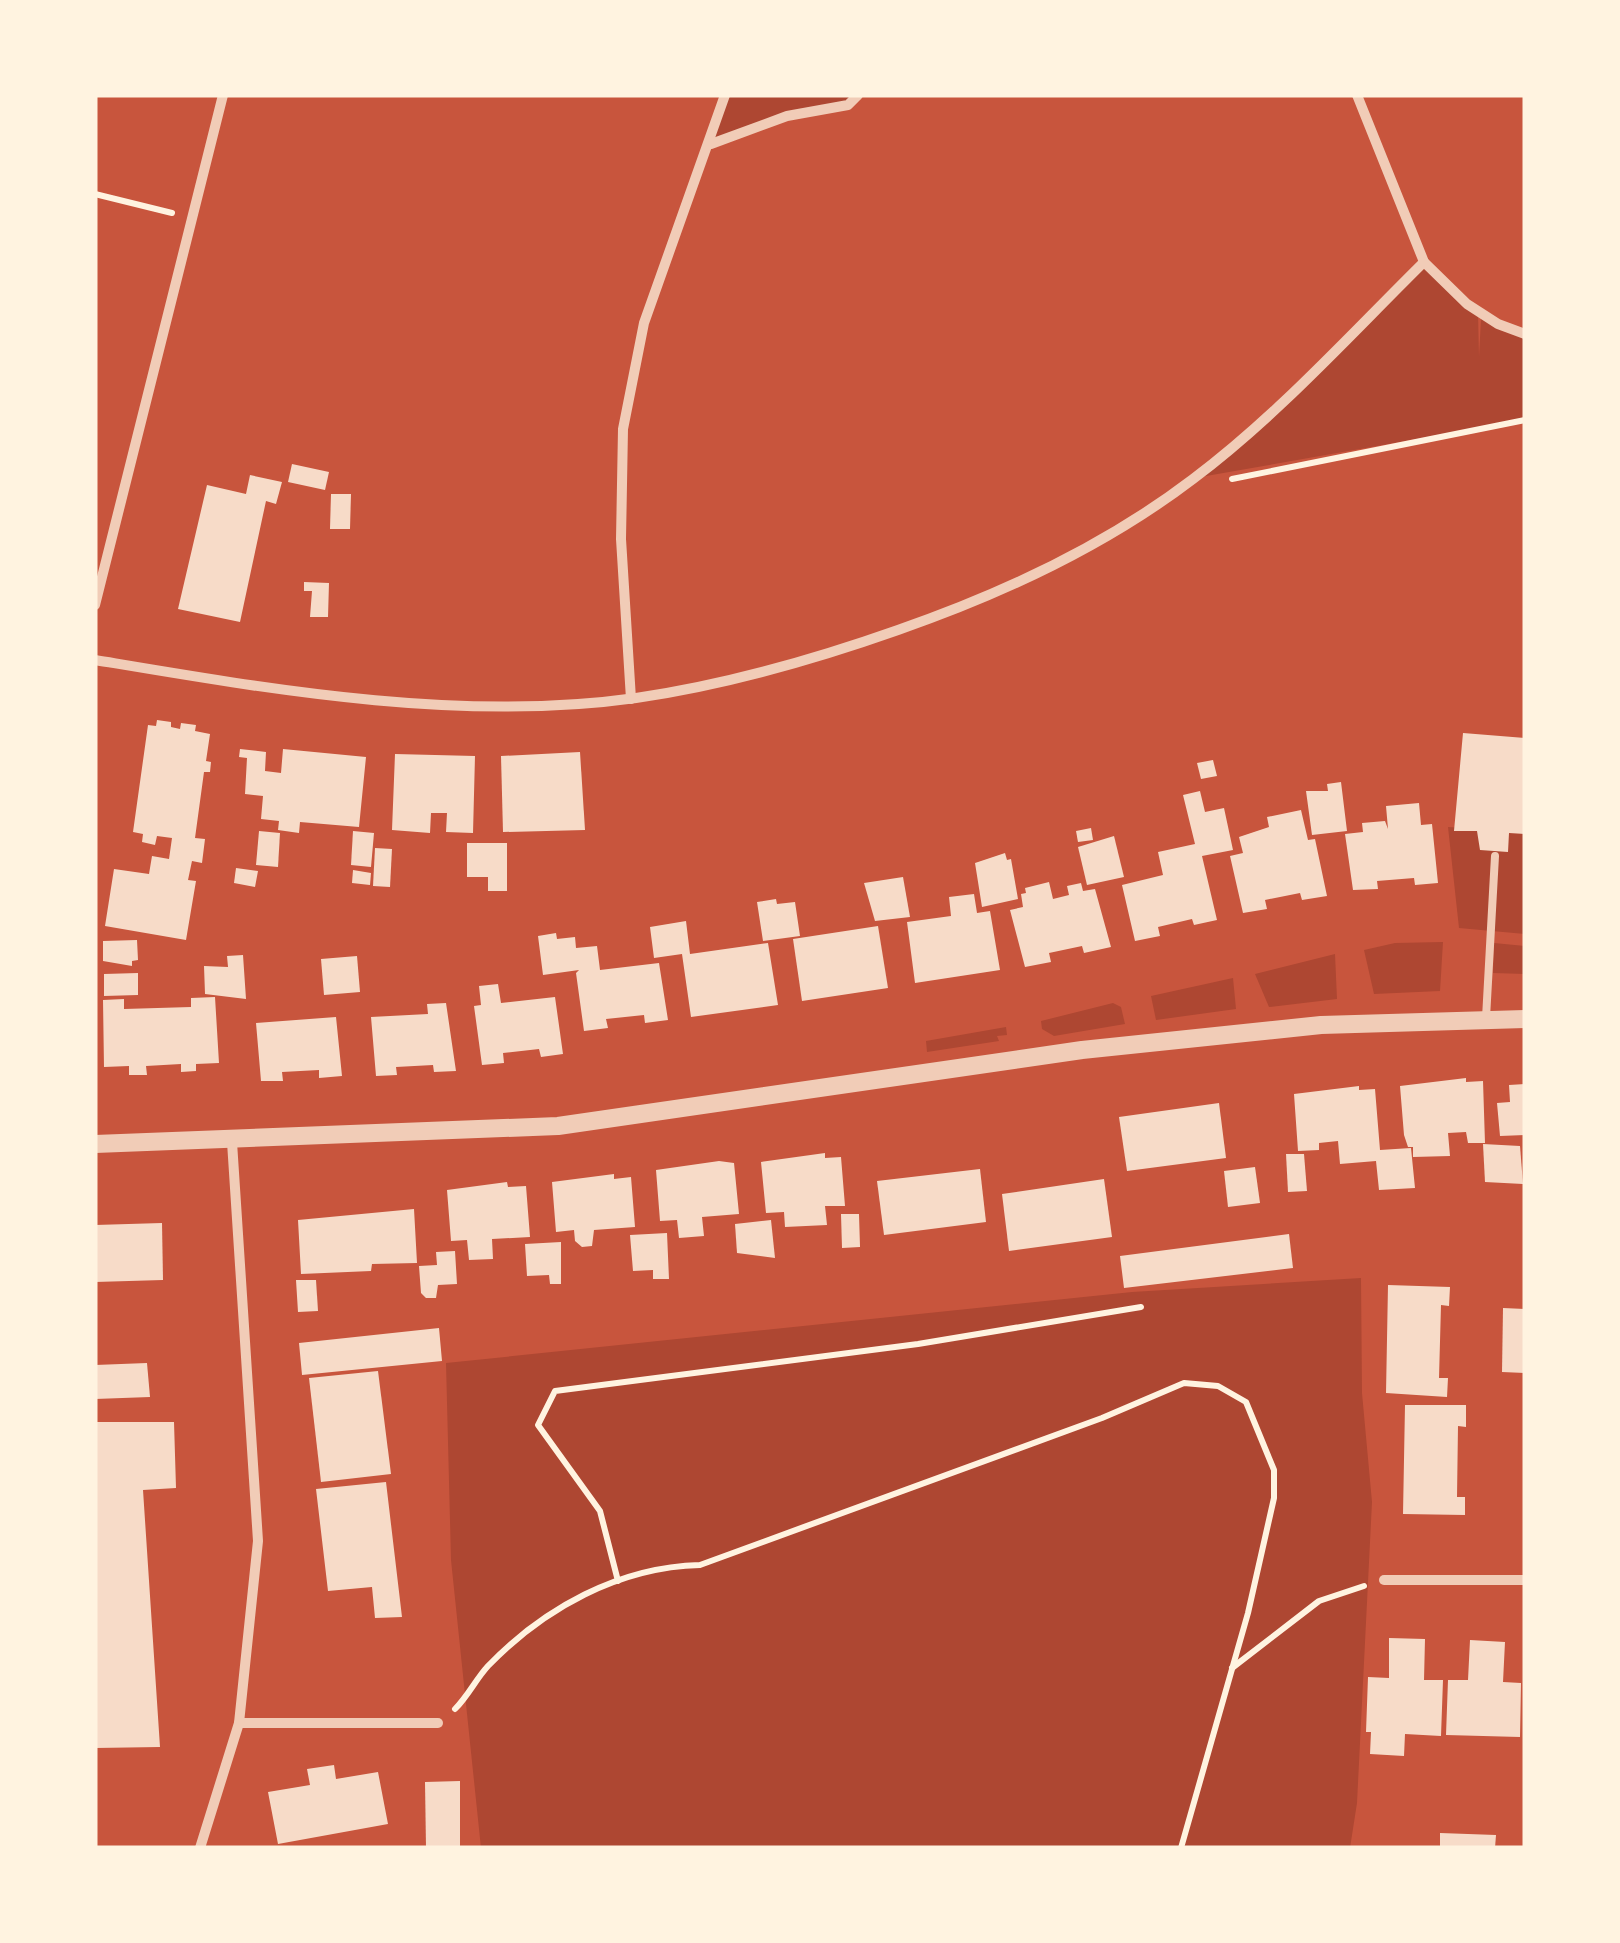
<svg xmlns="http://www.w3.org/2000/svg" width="1620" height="1943" viewBox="0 0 1620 1943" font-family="'Fira Sans Condensed',sans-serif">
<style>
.green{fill:#ae4732}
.building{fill:#f7dbc8}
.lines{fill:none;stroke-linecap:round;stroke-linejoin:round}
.path{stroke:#fff3e0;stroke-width:6}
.service{stroke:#f1ccb7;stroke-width:8}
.minor{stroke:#f1ccb7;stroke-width:10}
.tertiary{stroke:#f1ccb7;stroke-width:18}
</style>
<rect width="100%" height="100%" fill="#c8553d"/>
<g class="green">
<polygon points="725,95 858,95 848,105 787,116 711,144"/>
<polygon points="1424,265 1478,312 1479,357 1481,319 1525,332 1525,420 1189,479 1256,427"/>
<polygon points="1448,827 1525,832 1525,934 1459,928"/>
<polygon points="1443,942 1440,991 1374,994 1364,950 1395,943"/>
<polygon points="1494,943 1525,946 1525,974 1493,973"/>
<polygon points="1335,954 1337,999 1269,1007 1255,974"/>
<polygon points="1233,978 1236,1009 1156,1020 1151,996"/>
<polygon points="1113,1003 1121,1007 1125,1024 1054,1036 1042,1029 1041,1021"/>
<polygon points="1006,1027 1007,1035 997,1036 999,1041 927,1052 926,1041"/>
<polygon points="1361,1278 1362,1393 1372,1502 1357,1803 1350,1848 481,1848 451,1560 446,1363 1132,1292"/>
</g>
<g class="building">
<polygon points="292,464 329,472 325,490 288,482"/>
<polygon points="250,475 282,482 276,504 266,501 240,622 178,609 207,485 246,494"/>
<polygon points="331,494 351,494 350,529 330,529"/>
<polygon points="304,582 329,583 328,617 310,617 312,591 304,591"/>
<polygon points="157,720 171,722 171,727 180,729 181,723 196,725 195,731 210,734 206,761 211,762 210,772 204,772 195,838 205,839 202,863 192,861 188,880 196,881 186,940 105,926 114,869 149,874 152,856 169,859 172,838 157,836 155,845 142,842 143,834 133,832 148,725 156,726"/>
<polygon points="1463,733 1525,738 1525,834 1509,833 1508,852 1480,850 1477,831 1454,831"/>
<polygon points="240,749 266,752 265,771 281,773 283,749 366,757 359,827 300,822 299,833 278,830 279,821 261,819 263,796 245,794 247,758 239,757"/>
<polygon points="580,752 585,830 503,832 501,756"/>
<polygon points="395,754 475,756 473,833 446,832 447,813 431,813 430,833 392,830"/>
<polygon points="1213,760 1217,776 1201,779 1197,763"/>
<polygon points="1341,782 1347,831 1312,835 1306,791 1328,791 1327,784"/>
<polygon points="1200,791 1205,812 1224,808 1233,850 1202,856 1217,920 1194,925 1192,919 1158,927 1160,936 1135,941 1122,885 1163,875 1158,852 1195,844 1183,795"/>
<polygon points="1419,803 1421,825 1432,824 1438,883 1415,885 1414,878 1377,881 1378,889 1353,890 1345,834 1363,832 1362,823 1385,821 1388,829 1386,806"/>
<polygon points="1301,810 1308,840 1315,839 1327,896 1302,900 1300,893 1265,900 1267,909 1243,913 1230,856 1243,853 1239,837 1269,827 1267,817"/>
<polygon points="1091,828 1093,840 1078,842 1076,831"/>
<polygon points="259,831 280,833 278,867 256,865"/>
<polygon points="353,831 374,833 371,867 351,865"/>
<polygon points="1114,836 1124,877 1087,885 1078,847"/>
<polygon points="467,843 507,843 507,891 488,891 488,877 467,877"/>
<polygon points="375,848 392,849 390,887 373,886"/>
<polygon points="1005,853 1007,860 1011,859 1018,899 982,907 975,863"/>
<polygon points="236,868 258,871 255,887 234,883"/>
<polygon points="353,870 371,873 370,885 352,883"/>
<polygon points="903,877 910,917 875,921 864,883"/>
<polygon points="1049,882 1053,899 1069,895 1067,886 1081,883 1083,891 1095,889 1111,947 1084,953 1082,946 1049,953 1051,962 1025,967 1010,910 1023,907 1021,894 1026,893 1025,888"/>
<polygon points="974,894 977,913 990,911 1000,970 915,983 907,922 951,916 949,897"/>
<polygon points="776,899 777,904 795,902 800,936 763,941 757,902"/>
<polygon points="686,921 690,954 768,943 778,1005 691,1017 682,954 654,958 650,927"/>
<polygon points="878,926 888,988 802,1001 793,939"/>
<polygon points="556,933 557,939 575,937 576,948 597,946 600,970 659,963 668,1020 645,1023 644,1015 606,1019 608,1028 584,1031 576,973 579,970 543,975 538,936"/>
<polygon points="137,940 138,960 132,961 132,966 103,961 103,941"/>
<polygon points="243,955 246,999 205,994 204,966 228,967 227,956"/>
<polygon points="357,956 360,992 324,995 321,959"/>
<polygon points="138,973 138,995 104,996 104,974"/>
<polygon points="498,984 501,1003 555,997 563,1054 541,1057 539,1049 503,1053 504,1063 482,1065 474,1006 481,1005 479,986"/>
<polygon points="215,997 219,1063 196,1064 196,1071 181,1072 181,1064 146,1066 147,1075 129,1075 129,1066 104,1067 103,1000 124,999 124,1009 191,1007 191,998"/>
<polygon points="446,1003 456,1071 434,1072 433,1065 396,1067 397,1075 376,1076 371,1017 428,1014 427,1004"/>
<polygon points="336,1017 342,1076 319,1078 319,1070 282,1072 283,1081 261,1081 256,1023"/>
<polygon points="1466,1078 1466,1082 1483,1081 1485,1143 1468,1143 1466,1132 1448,1133 1450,1156 1413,1157 1413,1147 1408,1147 1404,1135 1400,1086"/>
<polygon points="1525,1084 1525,1135 1500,1136 1497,1103 1510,1102 1509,1085"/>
<polygon points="1359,1086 1359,1090 1375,1089 1380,1150 1411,1148 1415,1188 1379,1190 1376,1161 1340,1164 1338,1141 1319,1143 1319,1150 1298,1151 1294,1094"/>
<polygon points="1219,1103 1226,1158 1127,1171 1119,1117"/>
<polygon points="1483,1144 1520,1146 1523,1184 1485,1182"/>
<polygon points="825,1153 825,1158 841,1157 845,1206 825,1206 827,1225 785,1227 784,1212 766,1213 761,1162"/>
<polygon points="1286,1154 1304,1154 1307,1191 1288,1192"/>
<polygon points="719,1161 734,1163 739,1214 702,1217 704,1236 679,1238 677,1220 660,1221 656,1170"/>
<polygon points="1255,1167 1260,1203 1228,1207 1224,1171"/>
<polygon points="980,1169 986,1222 884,1235 877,1181"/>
<polygon points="614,1174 614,1179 631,1177 635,1227 594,1230 592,1246 582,1247 575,1241 574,1230 556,1232 552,1182"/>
<polygon points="1104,1179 1112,1237 1009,1251 1002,1194"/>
<polygon points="507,1182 508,1187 526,1186 530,1237 492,1239 493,1259 469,1260 467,1240 451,1241 447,1190"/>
<polygon points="414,1209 417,1263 372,1264 371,1271 301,1274 298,1220"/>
<polygon points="841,1214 859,1214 860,1247 842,1248"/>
<polygon points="771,1220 775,1258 737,1253 735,1224"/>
<polygon points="162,1223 163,1280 95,1282 95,1225"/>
<polygon points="667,1233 669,1279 653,1279 653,1270 633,1271 630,1235"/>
<polygon points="1289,1234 1293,1268 1124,1288 1120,1256"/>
<polygon points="561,1242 561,1284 550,1284 549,1275 527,1276 525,1244"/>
<polygon points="455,1251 457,1284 438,1285 436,1298 426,1298 421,1293 419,1266 437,1265 436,1252"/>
<polygon points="296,1280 316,1280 318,1311 298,1312"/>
<polygon points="1388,1285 1450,1287 1449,1306 1441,1305 1439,1378 1448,1378 1447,1397 1386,1393"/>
<polygon points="1503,1308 1525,1309 1525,1373 1502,1372"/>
<polygon points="439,1328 442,1361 302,1375 299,1343"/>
<polygon points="147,1363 150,1397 95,1399 95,1365"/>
<polygon points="378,1371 391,1474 321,1482 309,1378"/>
<polygon points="1405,1405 1466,1405 1466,1427 1458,1426 1457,1497 1465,1497 1465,1515 1403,1514"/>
<polygon points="95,1422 174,1422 176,1488 143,1490 160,1747 95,1748"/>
<polygon points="386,1482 402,1617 375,1618 372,1587 328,1591 316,1489"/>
<polygon points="1389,1638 1425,1639 1424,1680 1443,1680 1441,1736 1405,1734 1404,1756 1370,1754 1371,1732 1366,1732 1368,1677 1389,1678"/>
<polygon points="1470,1640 1505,1642 1503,1682 1521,1683 1520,1737 1446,1735 1448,1680 1468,1680"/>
<polygon points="334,1765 336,1779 378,1772 388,1824 278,1844 268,1792 310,1785 307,1769"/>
<polygon points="460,1781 460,1848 426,1848 425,1782"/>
<polygon points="1440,1833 1496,1835 1495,1848 1440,1848"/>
</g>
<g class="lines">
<g class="path">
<polyline points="95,194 172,213"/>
<polyline points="1232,479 1525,420"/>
<polyline points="618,1581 600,1511 538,1425 555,1391 918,1344 1141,1307"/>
<polyline points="1232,1668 1319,1601 1364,1586"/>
<path d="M455,1709C468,1696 476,1679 488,1666C544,1608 619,1567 700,1565L1102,1418L1184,1383L1218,1386L1246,1402L1274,1470V1498L1248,1613L1181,1848"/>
</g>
<polyline class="service" points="1486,1018 1495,856"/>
<g class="minor">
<polyline points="1357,95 1424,262 1467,304 1498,324 1525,334"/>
<polyline points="711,144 787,116 848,105 858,95"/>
<polyline points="95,605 223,95"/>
<path d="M95,660C269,689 459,723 636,698C725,685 813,660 898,630C1002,594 1105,546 1193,479C1277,416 1349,336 1424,262"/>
<polyline points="631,699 621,539 623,429 644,323 725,95"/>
<polyline points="1384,1580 1525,1580"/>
<polyline points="239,1723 438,1723"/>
<polyline points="200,1848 239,1723 258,1541 232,1142"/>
</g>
<polyline class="tertiary" points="95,1144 558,1126 1082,1050 1321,1025 1525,1019"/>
</g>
<rect width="1620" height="1943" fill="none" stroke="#fff3e0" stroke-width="195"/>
</svg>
